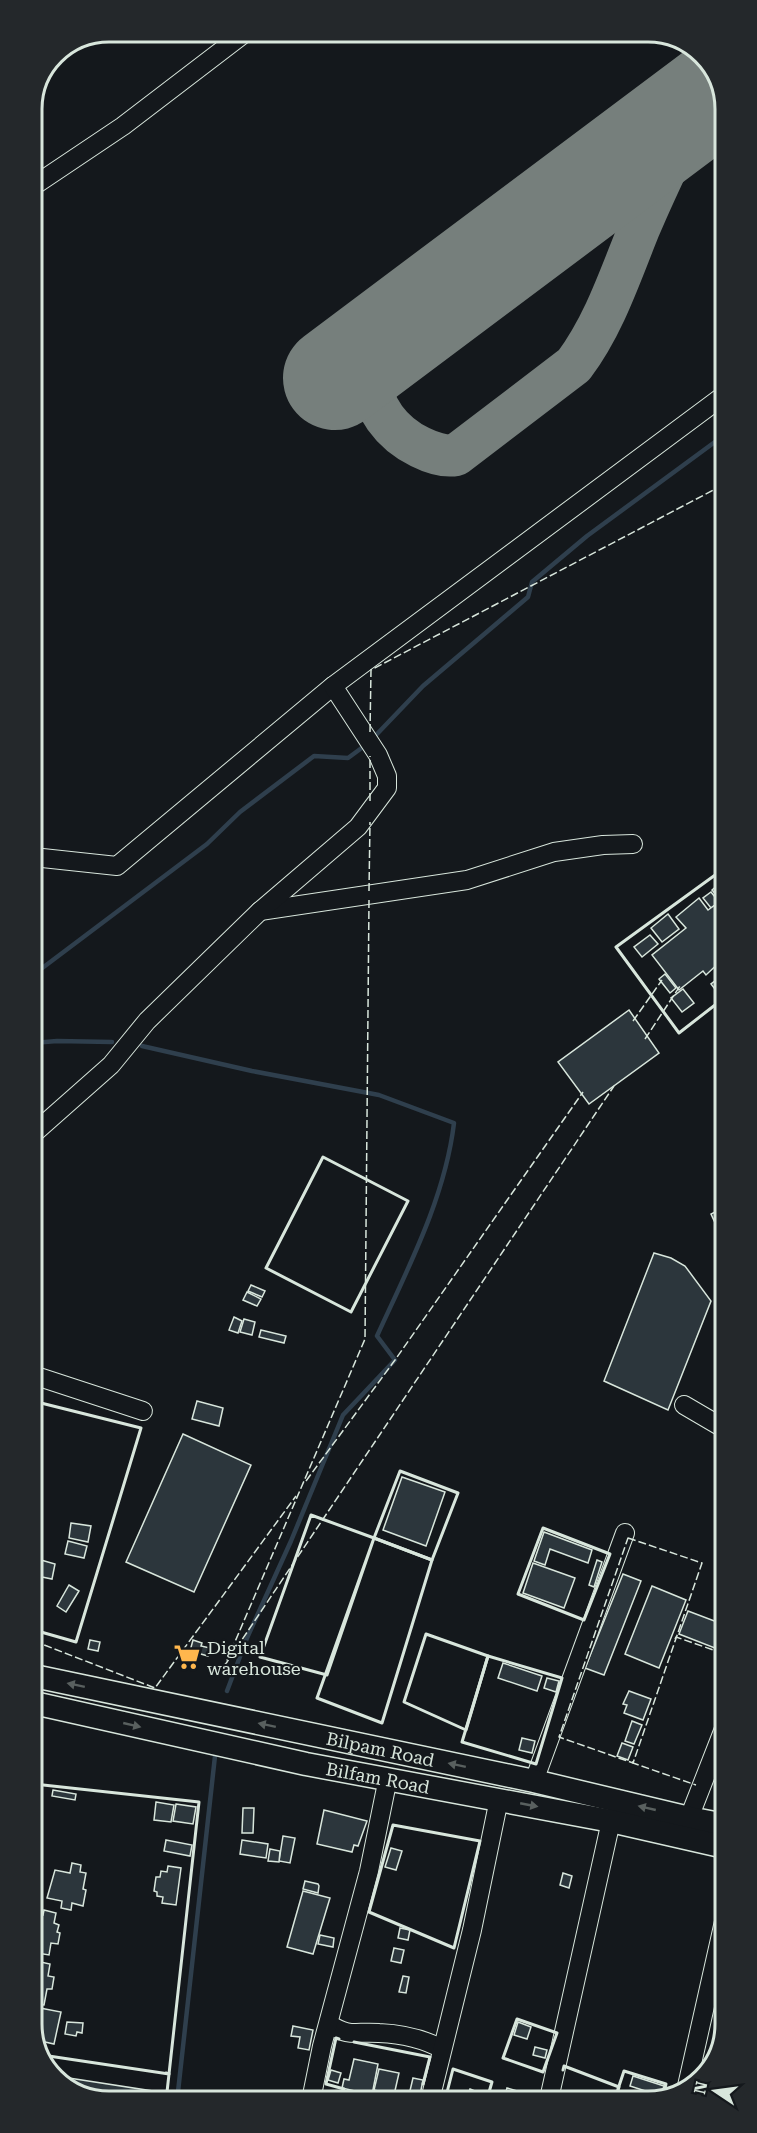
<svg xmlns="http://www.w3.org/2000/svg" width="757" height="2133" viewBox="0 0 757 2133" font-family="'Roboto Serif',serif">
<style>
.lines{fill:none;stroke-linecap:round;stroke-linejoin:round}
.stream{stroke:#2f3f4d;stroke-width:4.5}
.taxiway{stroke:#767f7c;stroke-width:42}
.runway{stroke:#767f7c;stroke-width:104}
.building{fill:#2c363c;stroke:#d8e6dc;stroke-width:1.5}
.minor-casing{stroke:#d8e6dc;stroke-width:20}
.major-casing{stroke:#d8e6dc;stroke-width:25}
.minor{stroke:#14181c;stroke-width:18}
.major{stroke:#14181c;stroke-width:22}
.fence{stroke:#d8e6dc;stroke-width:1.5;stroke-dasharray:8 3;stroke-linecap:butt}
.wall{stroke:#d8e6dc;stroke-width:3}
.oneway{fill:#59605f}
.labels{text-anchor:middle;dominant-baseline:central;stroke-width:4.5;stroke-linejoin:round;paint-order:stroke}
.poi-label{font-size:18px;fill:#d8e6dc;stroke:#14181c;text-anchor:start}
.street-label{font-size:18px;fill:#d8e6dc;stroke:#14181c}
.rim{fill:none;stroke:#d8e6dc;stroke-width:3}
</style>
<rect width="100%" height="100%" fill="#14181c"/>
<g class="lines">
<g class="stream">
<polyline points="377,734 423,686 528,597 532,582 587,536 723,436"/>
<polyline points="33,975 207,844 240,812 314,756 348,758 363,747"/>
<polyline points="33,1043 57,1041 112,1042"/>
<path d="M142,1046L252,1071L379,1095L454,1123C445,1198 408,1268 377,1336L395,1360L343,1415L291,1541L247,1638L227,1691"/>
<polyline points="177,2101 215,1756"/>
</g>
<path class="taxiway" d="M482,268C458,271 433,273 411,285C398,292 390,302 383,314C376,325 369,340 366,353C365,360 367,368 368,375C373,407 391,433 420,447C430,452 445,457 456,455L574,365C604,325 620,276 639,229C656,188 676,148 695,108"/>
<polyline class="runway" points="335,378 722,88"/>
</g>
<g class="building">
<polygon points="721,882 724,886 724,894 719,898 712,890"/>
<polygon points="711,892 719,902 711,908 703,898"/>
<polygon points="699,898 708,910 715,905 723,916 721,918 724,923 724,958 706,975 703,971 679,990 652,955 686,928 676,917"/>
<polygon points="668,914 679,929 662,942 651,928"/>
<polygon points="650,935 658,944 642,957 634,947"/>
<polygon points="665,974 676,988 670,993 659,979"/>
<polygon points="724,974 724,995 721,997 711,984"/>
<polygon points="683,989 694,1003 682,1012 671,998"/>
<polygon points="629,1010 659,1053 589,1104 558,1062"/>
<polygon points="717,1211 724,1223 717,1227 711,1214"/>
<polygon points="654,1253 671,1258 685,1266 711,1301 668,1410 604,1381"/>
<polygon points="251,1285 265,1291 262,1297 248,1291"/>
<polygon points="247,1292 261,1299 257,1306 243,1300"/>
<polygon points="234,1317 242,1321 238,1333 229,1330"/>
<polygon points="244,1319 255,1322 252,1335 240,1332"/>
<polygon points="261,1330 286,1336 284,1343 259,1337"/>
<polygon points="197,1401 223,1408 219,1426 192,1419"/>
<polygon points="183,1434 251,1465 194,1592 126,1562"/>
<polygon points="402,1477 445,1492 426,1546 383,1530"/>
<polygon points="71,1523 91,1526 88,1542 69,1538"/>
<polygon points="544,1532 592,1550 588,1563 550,1549 545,1565 534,1561"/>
<polygon points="68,1541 87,1546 84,1558 65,1554"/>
<polygon points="41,1560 55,1564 52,1579 37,1576"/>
<polygon points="597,1560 602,1562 594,1587 589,1585"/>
<polygon points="533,1563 575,1578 564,1608 523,1593"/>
<polygon points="623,1574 641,1581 604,1675 585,1668"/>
<polygon points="69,1585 79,1591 66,1612 57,1606"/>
<polygon points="652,1586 686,1600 659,1668 625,1654"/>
<polygon points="688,1611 725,1625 725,1652 679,1634"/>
<polygon points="90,1640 100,1642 98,1651 88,1649"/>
<polygon points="193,1640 202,1643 201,1646 210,1648 208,1656 190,1651"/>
<polygon points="503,1663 542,1676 537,1691 498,1678"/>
<polygon points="547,1678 559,1681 556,1692 544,1688"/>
<polygon points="629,1691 651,1699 643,1720 624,1713 627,1705 623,1704"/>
<polygon points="632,1721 642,1725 634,1744 625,1741"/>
<polygon points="522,1738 535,1741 532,1753 519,1750"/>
<polygon points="622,1743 633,1747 628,1760 617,1756"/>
<polygon points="53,1790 76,1794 75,1800 52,1796"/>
<polygon points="156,1802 174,1805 171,1822 154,1820"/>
<polygon points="176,1804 196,1807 193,1824 173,1821"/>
<polygon points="243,1808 254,1808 253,1833 242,1833"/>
<polygon points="324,1810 367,1821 358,1846 354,1845 352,1852 317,1844"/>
<polygon points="283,1836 295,1838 290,1863 279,1861"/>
<polygon points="166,1840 192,1845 190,1856 164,1851"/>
<polygon points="242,1840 268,1844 266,1858 240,1854"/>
<polygon points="391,1848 402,1851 396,1870 385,1867"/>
<polygon points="270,1849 280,1851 279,1862 268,1861"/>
<polygon points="72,1863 81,1865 80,1872 86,1873 83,1889 86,1890 83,1906 72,1903 71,1910 61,1908 62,1901 47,1898 55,1870 70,1873"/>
<polygon points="168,1866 181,1868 176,1905 162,1903 163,1897 157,1896 157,1892 154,1891 156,1877 160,1877 161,1871 167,1872"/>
<polygon points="563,1873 572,1876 569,1888 560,1885"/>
<polygon points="305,1881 318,1884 319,1886 318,1893 303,1889"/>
<polygon points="303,1891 330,1898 313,1954 287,1947"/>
<polygon points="44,1910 56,1913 54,1923 59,1925 57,1932 60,1933 58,1944 51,1943 49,1955 37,1953 38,1949 34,1948 34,1913 43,1915"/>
<polygon points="400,1928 410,1930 408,1940 398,1938"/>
<polygon points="320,1935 334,1938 333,1947 318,1944"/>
<polygon points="394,1948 404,1950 401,1963 391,1961"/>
<polygon points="36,1961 50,1964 48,1976 54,1977 52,1989 47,1989 44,2005 34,2004 34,1965"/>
<polygon points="403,1976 409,1977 406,1993 399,1992"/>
<polygon points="40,2008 61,2012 54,2044 36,2040"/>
<polygon points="67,2022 83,2023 82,2033 77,2032 76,2036 65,2034"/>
<polygon points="518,2022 531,2027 527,2039 514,2035"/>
<polygon points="293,2026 313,2030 309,2050 298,2048 300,2037 291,2036"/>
<polygon points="535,2047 547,2050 545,2058 533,2055"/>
<polygon points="354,2059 378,2064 372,2095 342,2088 344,2079 349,2080"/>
<polygon points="379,2069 399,2073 394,2095 374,2090"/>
<polygon points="331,2070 341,2073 338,2083 328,2080"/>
<polygon points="56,2076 159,2092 158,2101 104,2101 62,2085"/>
<polygon points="633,2076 664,2086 661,2096 630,2086"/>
<polygon points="413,2078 423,2080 419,2100 408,2099"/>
<polygon points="507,2088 534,2096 533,2099 504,2099"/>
<polygon points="470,2089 487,2096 486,2100 466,2100"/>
</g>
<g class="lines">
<g class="minor-casing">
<g id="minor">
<polyline points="32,187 123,126 246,32"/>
<polyline points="33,857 117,866 333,686 723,396"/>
<polyline points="260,911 467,880 554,852 603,845 633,844"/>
<polyline points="33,1134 111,1065 147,1021 260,911 358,827 387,788 387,776 378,755 333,686"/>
<polyline points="33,1375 143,1411"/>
<polyline points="684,1405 725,1429"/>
<polyline points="534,1781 625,1533"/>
<polyline points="689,1818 725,1726"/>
<path d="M329,2024C351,2038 355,2031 379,2033C401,2034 422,2038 442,2049"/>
<polyline points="687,2086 725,1917"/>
<polyline points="549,2099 611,1821"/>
<polyline points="311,2100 322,2046 369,1871 388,1778"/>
<polyline points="430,2100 472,1930 499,1799"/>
</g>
</g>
<g class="major-casing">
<g id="major">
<path id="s1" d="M34,1676L534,1781L689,1818L725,1825"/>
<path id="s2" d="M34,1703L306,1764L611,1821L725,1847"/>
</g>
</g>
<use href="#minor" class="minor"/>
<use href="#major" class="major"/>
<g class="fence">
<polyline points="370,732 371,670 723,485"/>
<polyline points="370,801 370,756"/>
<polyline points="369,891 370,822"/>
<polyline points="369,900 365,1339 225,1665 614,1086"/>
<polyline points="633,1021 662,980"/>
<polyline points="645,1039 680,986"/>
<polyline points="306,1481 395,1360 583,1092"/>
<polygon points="628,1538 702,1563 633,1763 559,1737"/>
<polyline points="675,1639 676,1637 725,1654"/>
<polyline points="34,1641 155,1688 296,1496"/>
<polyline points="718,1723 725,1703"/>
<polyline points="633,1761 633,1763 696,1785"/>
</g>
<g class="wall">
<polyline points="724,872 722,870 616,947 679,1033 724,998"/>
<polygon points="323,1157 408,1201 351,1312 266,1268"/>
<polyline points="33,1401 141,1428 76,1642 34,1630"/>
<polygon points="400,1471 458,1493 432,1560 374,1538"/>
<polygon points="543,1528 610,1554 584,1620 518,1594"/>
<polygon points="426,1634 488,1656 466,1730 404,1702"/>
<polygon points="488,1656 562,1678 536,1764 462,1742"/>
<polyline points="327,1675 374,1538 432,1560 382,1723 317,1698 374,1538 311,1515 260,1657 327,1675"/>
<polyline points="34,1784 199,1802 169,2074 42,2055"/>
<polygon points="393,1825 480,1841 454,1948 369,1912"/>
<polygon points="517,2019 557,2033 543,2072 503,2058"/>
<polyline points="339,2039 336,2038 326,2084 344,2089"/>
<polyline points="354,2042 430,2057 423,2084"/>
<polyline points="563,2070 564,2066 619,2087 615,2099"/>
<polyline points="618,2089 624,2071 666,2084 662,2099"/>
<polyline points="445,2100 453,2069 492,2082 487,2099"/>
<polyline points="166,2101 169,2074 166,2073"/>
</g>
</g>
<defs><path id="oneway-solid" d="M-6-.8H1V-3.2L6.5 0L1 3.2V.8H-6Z" transform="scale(1.5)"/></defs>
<g class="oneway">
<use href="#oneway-solid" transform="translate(76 1685) rotate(-168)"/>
<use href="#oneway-solid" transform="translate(132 1725) rotate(13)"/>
<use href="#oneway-solid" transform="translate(267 1725) rotate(-168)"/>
<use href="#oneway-solid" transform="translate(457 1765) rotate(-168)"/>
<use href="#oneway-solid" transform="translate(529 1805) rotate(11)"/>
<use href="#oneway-solid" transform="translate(647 1808) rotate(-167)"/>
</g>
<defs>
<g id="supermarket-bare" transform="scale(2.07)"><path d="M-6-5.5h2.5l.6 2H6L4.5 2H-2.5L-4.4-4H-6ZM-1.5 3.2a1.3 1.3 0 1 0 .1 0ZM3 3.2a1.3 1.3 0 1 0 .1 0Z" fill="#ffb74d" stroke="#14181c" stroke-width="2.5" paint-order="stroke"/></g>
</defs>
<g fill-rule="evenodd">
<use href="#supermarket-bare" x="187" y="1657"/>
</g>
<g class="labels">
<g class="poi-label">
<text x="207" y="1647">Digital<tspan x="207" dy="21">warehouse</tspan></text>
</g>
<g class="street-label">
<text stroke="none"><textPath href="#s1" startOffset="354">Bilpam Road</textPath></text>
<text stroke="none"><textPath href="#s2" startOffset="352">Bilfam Road</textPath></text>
</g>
</g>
<path d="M0 0H757V2133H0ZM109 42H648A67 67 0 0 1 715 109V2024A67 67 0 0 1 648 2091H109A67 67 0 0 1 42 2024V109A67 67 0 0 1 109 42Z" fill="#24282b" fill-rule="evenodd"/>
<path class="rim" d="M109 42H648A67 67 0 0 1 715 109V2024A67 67 0 0 1 648 2091H109A67 67 0 0 1 42 2024V109A67 67 0 0 1 109 42Z"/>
<g transform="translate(715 2091) rotate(283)" stroke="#14181c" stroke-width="4.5" paint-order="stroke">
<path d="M0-4.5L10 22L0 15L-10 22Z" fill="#d8e6dc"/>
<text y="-9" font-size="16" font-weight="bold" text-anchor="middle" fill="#d8e6dc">N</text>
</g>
</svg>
